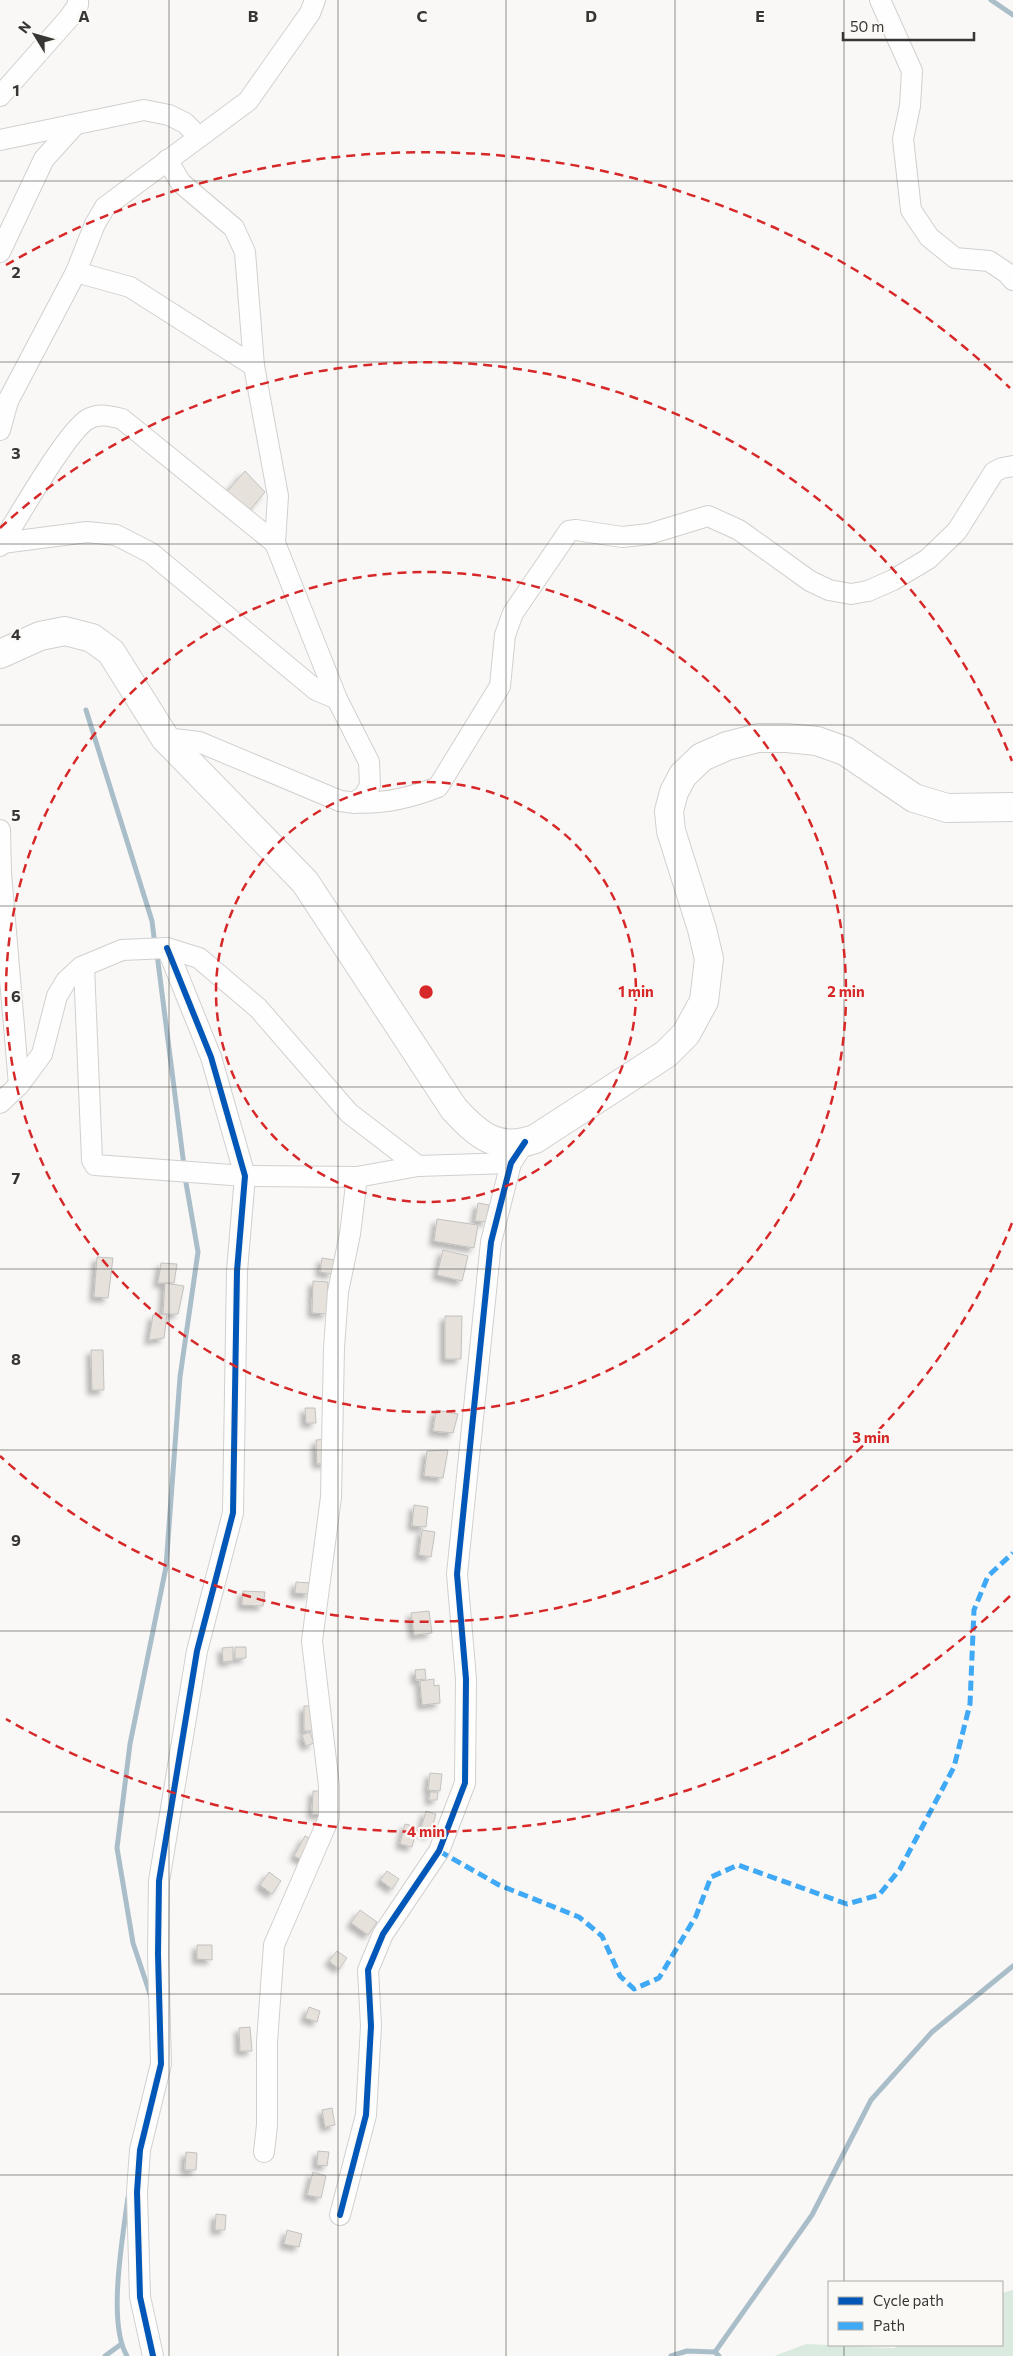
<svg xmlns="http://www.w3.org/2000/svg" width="1013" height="2356" viewBox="0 0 1013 2356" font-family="Commissioner,sans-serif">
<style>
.green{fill:#daeadf}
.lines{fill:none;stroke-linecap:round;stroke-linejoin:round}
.stream{stroke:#aabeca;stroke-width:5}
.building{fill:#e6e1db;stroke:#c2c2c0;filter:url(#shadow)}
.street-casing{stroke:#d1d0ce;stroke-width:22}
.secondary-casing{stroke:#d1d0ce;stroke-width:30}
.street{stroke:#fefefe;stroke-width:20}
.secondary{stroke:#fefefe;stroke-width:28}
.quiet{stroke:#3fa9f5;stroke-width:5;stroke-dasharray:10 5;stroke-linecap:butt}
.cycleway-casing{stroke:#fbf9f5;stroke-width:9}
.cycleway{stroke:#0057b8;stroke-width:6}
.grid{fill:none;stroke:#373635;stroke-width:1;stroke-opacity:0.55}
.ring{fill:none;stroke:#d62828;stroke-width:2.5;stroke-dasharray:9 6}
.grid-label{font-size:16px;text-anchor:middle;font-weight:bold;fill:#373635;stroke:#fbf9f5;stroke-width:4.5;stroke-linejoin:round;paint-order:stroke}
.centre{fill:#d62828;stroke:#fbf9f5;stroke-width:2.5}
.ring-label{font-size:15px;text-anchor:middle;font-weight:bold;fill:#d62828;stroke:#fbf9f5;stroke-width:4.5;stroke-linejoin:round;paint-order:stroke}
</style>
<defs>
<filter id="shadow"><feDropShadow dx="-4.5" dy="4.5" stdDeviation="2.5" flood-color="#0004"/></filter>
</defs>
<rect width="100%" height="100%" fill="#faf8f6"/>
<polygon class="green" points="1013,2290 1013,2356 774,2356 806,2344 894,2348 899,2345 1002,2345 1002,2293"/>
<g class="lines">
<g class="stream">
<polyline points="991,0 1013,15"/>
<polyline points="86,710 152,921 155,945"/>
<polyline points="157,954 184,1166"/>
<polyline points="151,1997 133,1943 117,1848 130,1744 166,1567 180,1377 198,1252 185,1177"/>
<polyline points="715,2352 812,2215 871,2100 932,2032 1013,1966"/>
<polyline points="105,2356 120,2345"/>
<path d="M127,2356C107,2323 123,2236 128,2197"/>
<polyline points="671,2356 687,2351 715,2352 719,2356"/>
</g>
</g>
<g class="building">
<polygon points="245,471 265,492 245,516 225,494"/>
<polygon points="478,1203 489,1205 486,1222 475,1221"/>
<polygon points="437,1219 478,1225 474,1248 434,1241"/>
<polygon points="443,1250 468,1256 462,1281 437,1275"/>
<polygon points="97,1257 113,1258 108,1298 94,1297"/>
<polygon points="322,1258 335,1260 332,1274 320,1272"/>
<polygon points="161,1263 177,1264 174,1283 158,1283"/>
<polygon points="313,1281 328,1282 327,1314 312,1313"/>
<polygon points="165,1283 184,1286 178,1314 163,1314"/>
<polygon points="167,1314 164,1338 149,1340 153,1315"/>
<polygon points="445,1316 462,1316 461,1359 445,1359"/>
<polygon points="91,1350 103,1350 104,1390 92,1390"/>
<polygon points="305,1408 315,1408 316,1423 306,1423"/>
<polygon points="436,1410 458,1414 453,1433 433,1431"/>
<polygon points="328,1439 329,1463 317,1464 316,1440"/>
<polygon points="448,1450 443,1478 424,1476 427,1451"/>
<polygon points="414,1505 428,1507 426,1527 412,1526"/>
<polygon points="422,1530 435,1532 431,1557 419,1555"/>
<polygon points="296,1582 311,1583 310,1594 295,1593"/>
<polygon points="243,1591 265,1592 263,1606 242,1605"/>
<polygon points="429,1611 432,1633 414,1635 411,1613"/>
<polygon points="233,1647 233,1661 223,1662 222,1648"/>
<polygon points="235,1647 246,1647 246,1658 235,1659"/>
<polygon points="425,1669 426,1679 416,1680 415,1670"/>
<polygon points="434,1679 434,1686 439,1685 440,1703 422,1705 420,1681"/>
<rect x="304" y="1706" width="11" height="25"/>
<polygon points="310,1732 314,1743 306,1746 302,1735"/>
<polygon points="430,1773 442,1774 440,1791 428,1790"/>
<polygon points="313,1791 327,1791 327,1815 312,1814"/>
<polygon points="430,1792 438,1792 437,1800 429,1800"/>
<polygon points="426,1811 436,1814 430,1835 420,1832"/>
<polygon points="405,1824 417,1827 412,1847 400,1844"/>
<polygon points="305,1836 318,1842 308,1863 294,1856"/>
<polygon points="387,1871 399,1879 392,1889 380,1880"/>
<polygon points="269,1872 281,1881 272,1894 260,1885"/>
<polygon points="360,1910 377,1922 368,1935 351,1923"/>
<polygon points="197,1945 212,1945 212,1960 197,1959"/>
<polygon points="337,1951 347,1958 339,1969 329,1961"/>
<polygon points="309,2007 320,2011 317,2022 305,2018"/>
<polygon points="250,2027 252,2051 240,2051 239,2028"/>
<polygon points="332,2108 335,2125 325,2127 322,2110"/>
<polygon points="318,2151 329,2152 327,2166 317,2165"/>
<polygon points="186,2152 197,2153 196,2170 185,2170"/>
<polygon points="313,2172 326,2176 321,2198 307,2195"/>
<polygon points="216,2214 226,2215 225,2230 215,2230"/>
<polygon points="287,2230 302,2234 299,2247 284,2244"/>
</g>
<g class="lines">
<g class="street-casing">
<g id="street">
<polyline points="880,0 912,71 910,106 903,139 911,210 929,237 955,258 989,261 1007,273 1013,280"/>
<polyline points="0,96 69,18 78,5 78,0"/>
<polyline points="0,140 144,110 169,115 185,123 199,137"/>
<polyline points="167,160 181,183 234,228 245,252 254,366 278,496 275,543 337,699 369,762 370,786 364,796 354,803"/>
<polyline points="0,252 44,159 74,126"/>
<polyline points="76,272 130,287 254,366"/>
<polyline points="0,430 8,401 76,272 95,224 105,207 248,101 310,13 315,0"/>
<polyline points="2,543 87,532 116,535 151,553 316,690 337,699"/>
<path d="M0,546C17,520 66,432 88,419C99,413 111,416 122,419L275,543"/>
<path d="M165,738L199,742L340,801C373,806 408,799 438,787L500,686L505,635L513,613L569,531L576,530L622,537L649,534L708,516L739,530L810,581L829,590L851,594L868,591L893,580L928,559L957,531L994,472L1002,468L1013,466"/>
<polyline points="0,830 1,873 19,1085"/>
<polyline points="84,966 92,1160 95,1165 245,1176 357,1177 418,1166 511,1163"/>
<polyline points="0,1103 19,1085 42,1054 57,996 66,981 81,967 122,950 167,948 199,958 258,1008 349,1113 418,1166"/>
<polyline points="264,2152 267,2125 267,2042 274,1945 329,1818 329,1786 312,1641 331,1497 334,1348 338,1292 350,1234 357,1177"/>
<polyline points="340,2215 366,2115 371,2026 368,1970 383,1934 439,1851 465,1783 466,1679 457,1574 491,1242 511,1163 525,1142"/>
<polyline points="153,2356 140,2297 137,2192 140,2150 161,2064 158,1954 159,1881 197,1651 233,1513 237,1271 245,1176 211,1057 167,948"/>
</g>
</g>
<g class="secondary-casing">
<path id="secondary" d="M0,654L40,636L65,631L92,638L111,652L165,738L305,882L454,1109C479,1136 498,1152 535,1139L666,1054L686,1034L704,1001L709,959L702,929L671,831L669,811L674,792L683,775L702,757L727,746L758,738H787L817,741L845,751L914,798L947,808L1013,807"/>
</g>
<use href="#street" class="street"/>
<use href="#secondary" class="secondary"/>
<polyline class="quiet" points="439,1851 499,1885 579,1917 602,1936 620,1976 634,1989 659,1978 696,1916 711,1877 738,1865 847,1904 879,1895 900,1869 954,1767 970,1704 974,1610 988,1576 1013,1553"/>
<g class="cycleway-casing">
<g id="cycleway">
<polyline points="340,2215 366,2115 371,2026 368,1970 383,1934 439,1851 465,1783 466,1679 457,1574 491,1242 511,1163 525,1142"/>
<polyline points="153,2356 140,2297 137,2192 140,2150 161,2064 158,1954 159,1881 197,1651 233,1513 237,1271 245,1176 211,1057 167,948"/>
</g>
</g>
<use href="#cycleway" class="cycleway"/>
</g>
<path class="grid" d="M169,0V2356M338,0V2356M506,0V2356M675,0V2356M844,0V2282M0,181H1013M0,362H1013M0,544H1013M0,725H1013M0,906H1013M0,1087H1013M0,1269H1013M0,1450H1013M0,1631H1013M0,1812H1013M0,1994H1013M0,2175H1013M844,2345V2356"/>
<g class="ring">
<circle cx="426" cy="992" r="210"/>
<circle cx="426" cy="992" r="420"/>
<path d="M1012 1223A630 630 0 0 1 0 1456M0 528A630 630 0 0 1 1012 761"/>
<path d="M1010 1596A840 840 0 0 1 6 1719M6 265A840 840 0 0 1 1010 388"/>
</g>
<g class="grid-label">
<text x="84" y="22">A</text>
<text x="253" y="22">B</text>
<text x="422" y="22">C</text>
<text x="591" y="22">D</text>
<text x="760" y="22">E</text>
<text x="16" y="96">1</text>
<text x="16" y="278">2</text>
<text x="16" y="459">3</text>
<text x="16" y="640">4</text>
<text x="16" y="821">5</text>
<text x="16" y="1002">6</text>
<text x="16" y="1184">7</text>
<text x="16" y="1365">8</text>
<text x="16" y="1546">9</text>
</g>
<circle cx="426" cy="992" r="8" class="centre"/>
<g class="ring-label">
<text x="636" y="997">1 min</text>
<text x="846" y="997">2 min</text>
<text x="871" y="1443">3 min</text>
<text x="426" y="1837">4 min</text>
</g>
<rect x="828" y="2281" width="175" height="65" fill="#fbf9f5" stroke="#adaba8"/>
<rect x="838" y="2297" width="25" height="8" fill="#0057b8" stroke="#adaba8"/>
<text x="873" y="2306" font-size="15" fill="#373635">Cycle path</text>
<rect x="838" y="2322" width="25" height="8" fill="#3fa9f5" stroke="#adaba8"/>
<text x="873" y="2331" font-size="15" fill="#373635">Path</text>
<g transform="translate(35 35) rotate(307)" stroke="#fbf9f5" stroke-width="4" paint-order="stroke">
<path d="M0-4L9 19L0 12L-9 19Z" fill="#373635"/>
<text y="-8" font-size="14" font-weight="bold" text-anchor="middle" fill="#373635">N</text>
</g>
<path d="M843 32v8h131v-8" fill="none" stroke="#373635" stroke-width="2.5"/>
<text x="850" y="32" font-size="15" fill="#373635" stroke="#fbf9f5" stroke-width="4" paint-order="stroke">50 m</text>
</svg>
